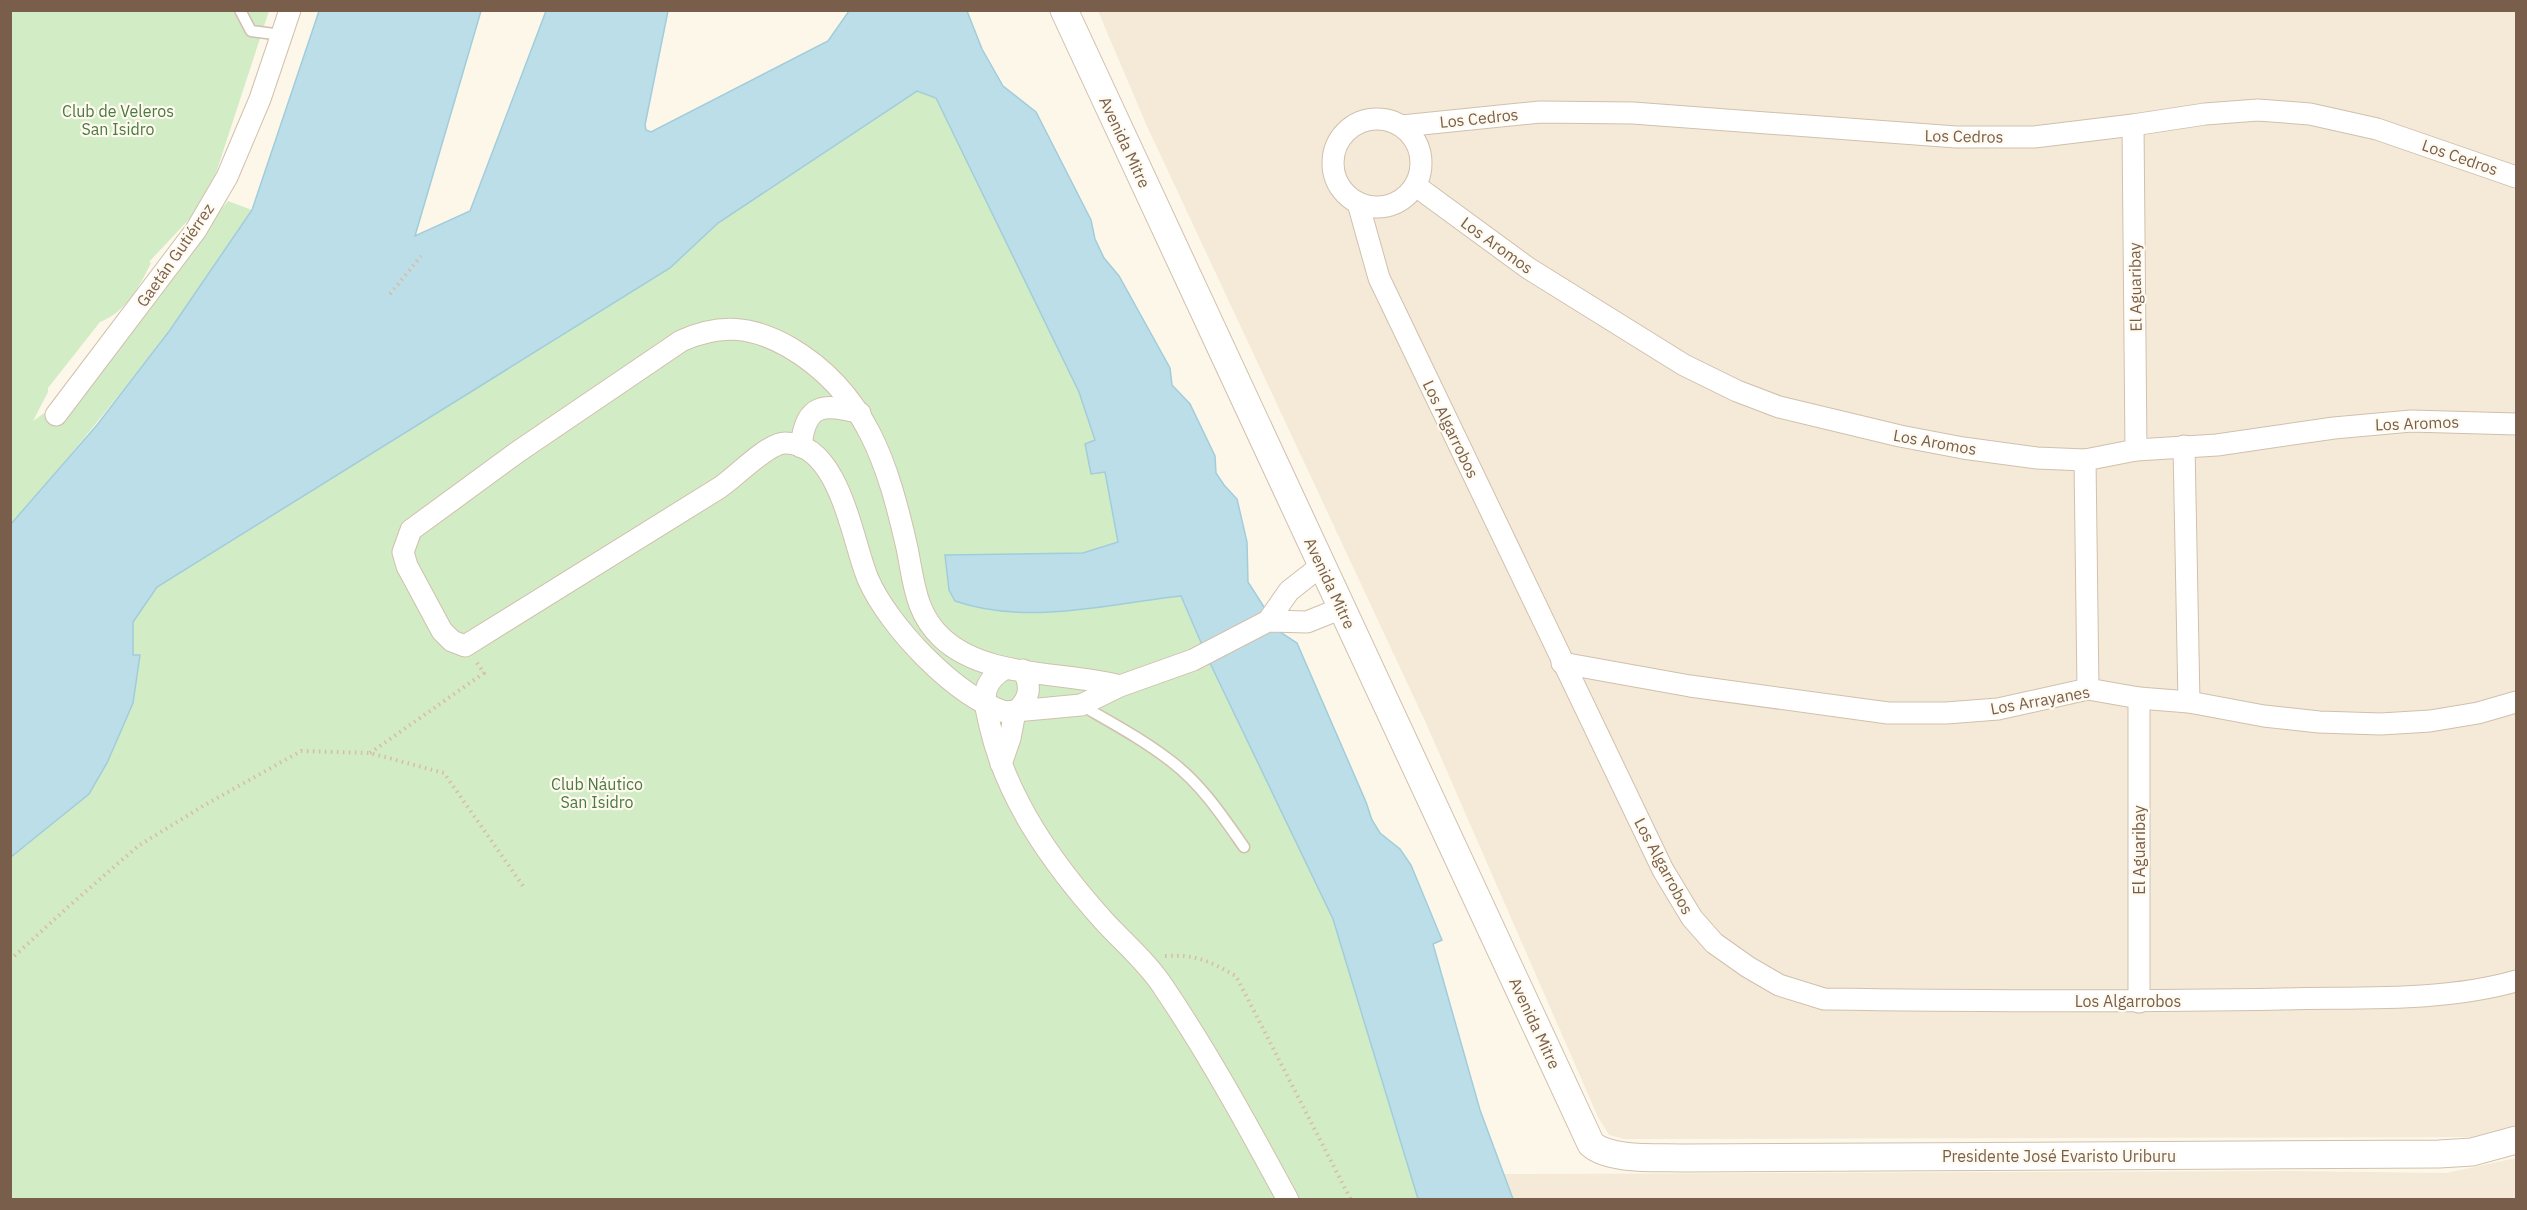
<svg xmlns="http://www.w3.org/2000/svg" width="2527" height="1210" viewBox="0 0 2527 1210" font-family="'IBM Plex Sans',sans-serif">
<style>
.residential{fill:#f5ead7}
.green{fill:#d2ecc6}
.water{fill:#bcdee8;stroke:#a1cddb;stroke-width:1.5}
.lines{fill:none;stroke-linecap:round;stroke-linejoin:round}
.service-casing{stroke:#d0c0ad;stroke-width:13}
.minor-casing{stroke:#d0c0ad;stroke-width:23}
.tertiary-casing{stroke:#d0c0ad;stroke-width:29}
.path{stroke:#dabca1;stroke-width:4;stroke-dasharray:1.5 4.5;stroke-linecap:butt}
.service{stroke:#fff;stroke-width:10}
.minor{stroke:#fff;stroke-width:21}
.tertiary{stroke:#fff;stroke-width:27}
.labels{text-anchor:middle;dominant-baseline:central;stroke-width:4.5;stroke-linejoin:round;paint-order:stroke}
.park-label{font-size:16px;fill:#4b7a3f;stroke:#fffaf0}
.street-label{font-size:16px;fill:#795f4b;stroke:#fffaf0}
</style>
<rect width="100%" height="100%" fill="#fdf7e9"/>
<g class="residential">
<polygon points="1098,11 2516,11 2516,1125 2471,1137 1624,1139 1609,1135 1598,1117 1425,721 1146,124"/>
<polygon points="2516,1158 2516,1199 1513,1200 1503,1174 2292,1171 2446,1173"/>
</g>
<g class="green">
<path d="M11,11H269L216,173L193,215L149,262L151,263C139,287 126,312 100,322L48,388V392L33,421L68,396L228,201L252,210C181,322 98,424 11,524Z"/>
<polygon points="917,91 936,98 1079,392 1095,441 1091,473 1105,472 1118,542 1083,553 946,555 1134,601 1181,596 1209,661 1333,919 1418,1199 11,1200 11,857 89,794 107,763 133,703 140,655 133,655 133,622 157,587 670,268 718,223"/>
</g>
<path class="water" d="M319,11H481L415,236L470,211L546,11H668L645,125L646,130L651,132L828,41L849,11H967L982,49L1003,86L1036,112L1091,220L1095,239L1104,258L1119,276L1170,368L1172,385L1190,404L1215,456L1216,473L1224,485L1237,499L1247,542L1248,582L1280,632L1297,643L1366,802L1372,820L1380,833L1400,849L1411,865L1442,940L1433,944L1480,1110L1513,1199H1418L1333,919L1209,661L1181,596C1107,604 1028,626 955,601L949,590L945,555L1083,553L1118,542L1105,472L1091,474L1085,444L1095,440L1079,392L936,98L917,91L718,223L670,268L157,587L133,622V655H140L133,703L107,763L89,794L11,857V524L97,425L170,330L252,210Z"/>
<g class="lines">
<g class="service-casing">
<g id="service">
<polyline points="240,10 251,31 282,35"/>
<path d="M1081,705C1112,723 1144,740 1172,762C1202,785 1223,817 1244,847"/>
</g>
</g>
<g class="minor-casing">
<g id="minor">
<circle cx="1377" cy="163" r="44"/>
<polyline points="2133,125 2136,450"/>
<polyline points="1402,126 1540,112 1633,113 1956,137 2034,137 2133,125 2205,114 2258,110 2310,114 2377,129 2516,177"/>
<polyline points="1416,186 1528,268 1684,365 1737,391 1779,407 1900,436 1963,448 2037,458 2085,460 2136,450 2217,445 2334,428 2411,421 2516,424"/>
<path d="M1358,203L1379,278L1663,870L1692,918L1714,943L1748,967L1779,985L1824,999C1977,1001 2129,1002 2282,999C2359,997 2442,1002 2516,981"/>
<polyline points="56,415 196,230 227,177 260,99 290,10"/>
<polyline points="2184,446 2189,702"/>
<path d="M801,447C805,403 824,403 860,413"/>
<polyline points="2085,460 2088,689"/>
<polyline points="1268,621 1289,591 1322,565"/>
<polyline points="1562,663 1690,686 1888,713 1946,713 1998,709 2088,689 2139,698 2189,702 2264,716 2319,722 2381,724 2430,721 2478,713 2516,702"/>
<path d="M1006,668C979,683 984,700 990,726C1007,800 1053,864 1103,920C1123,942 1148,963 1164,988C1210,1056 1249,1128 1288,1200"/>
<path d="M1120,686C1064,671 986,679 942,638C915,613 914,582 907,548C888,464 866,392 789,347C752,326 720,323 681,341L519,451L411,530L403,552L407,566L442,631L452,641L465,646C549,594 634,541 719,488C735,478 768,442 786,443C840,444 852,541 868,579C889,627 955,696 1005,712L1081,705L1120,686L1193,660L1268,621L1307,622L1342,608"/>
<polyline points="2139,698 2139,1002"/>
<path d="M1001,764L1010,738L1015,712C1030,700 1032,686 1023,670"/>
</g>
</g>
<g class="tertiary-casing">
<path id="tertiary" d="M1064,10L1591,1144C1610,1161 1658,1157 1684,1158L2439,1154L2472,1152L2516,1140"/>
</g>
<g class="path">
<polyline points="390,294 421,256"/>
<polyline points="370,753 484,673 475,660"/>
<path d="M1165,956C1196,954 1209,961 1236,976L1351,1200"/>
<polyline points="10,960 68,907 138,846 203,806 301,751 370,753 444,773 523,886"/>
</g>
<use href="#service" class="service"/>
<use href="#minor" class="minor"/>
<use href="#tertiary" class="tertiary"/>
</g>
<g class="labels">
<g class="park-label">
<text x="118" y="111">Club de Veleros<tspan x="118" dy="18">San Isidro</tspan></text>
<text x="597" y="784">Club Náutico<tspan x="597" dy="18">San Isidro</tspan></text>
</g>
<g class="street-label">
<text transform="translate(1479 118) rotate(-6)">Los Cedros</text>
<text transform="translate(1964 136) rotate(1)">Los Cedros</text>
<text transform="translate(1125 142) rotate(65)">Avenida Mitre</text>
<text transform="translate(2460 157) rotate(19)">Los Cedros</text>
<text transform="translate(1497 245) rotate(36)">Los Aromos</text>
<text transform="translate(175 255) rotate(-55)">Gaetán Gutiérrez</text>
<text transform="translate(2135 287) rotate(-91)">El Aguaribay</text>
<text transform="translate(2417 423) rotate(-2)">Los Aromos</text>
<text transform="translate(1451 429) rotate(64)">Los Algarrobos</text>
<text transform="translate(1935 442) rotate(10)">Los Aromos</text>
<text transform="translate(1330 583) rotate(65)">Avenida Mitre</text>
<text transform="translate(2040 700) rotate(-10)">Los Arrayanes</text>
<text transform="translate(2139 850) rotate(-90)">El Aguaribay</text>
<text transform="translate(1664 866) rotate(62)">Los Algarrobos</text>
<text x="2128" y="1001">Los Algarrobos</text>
<text transform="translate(1535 1023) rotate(65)">Avenida Mitre</text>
<text x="2059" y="1156">Presidente José Evaristo Uriburu</text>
</g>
</g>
<rect width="2527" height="1210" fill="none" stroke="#795f4b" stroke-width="24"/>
</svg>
